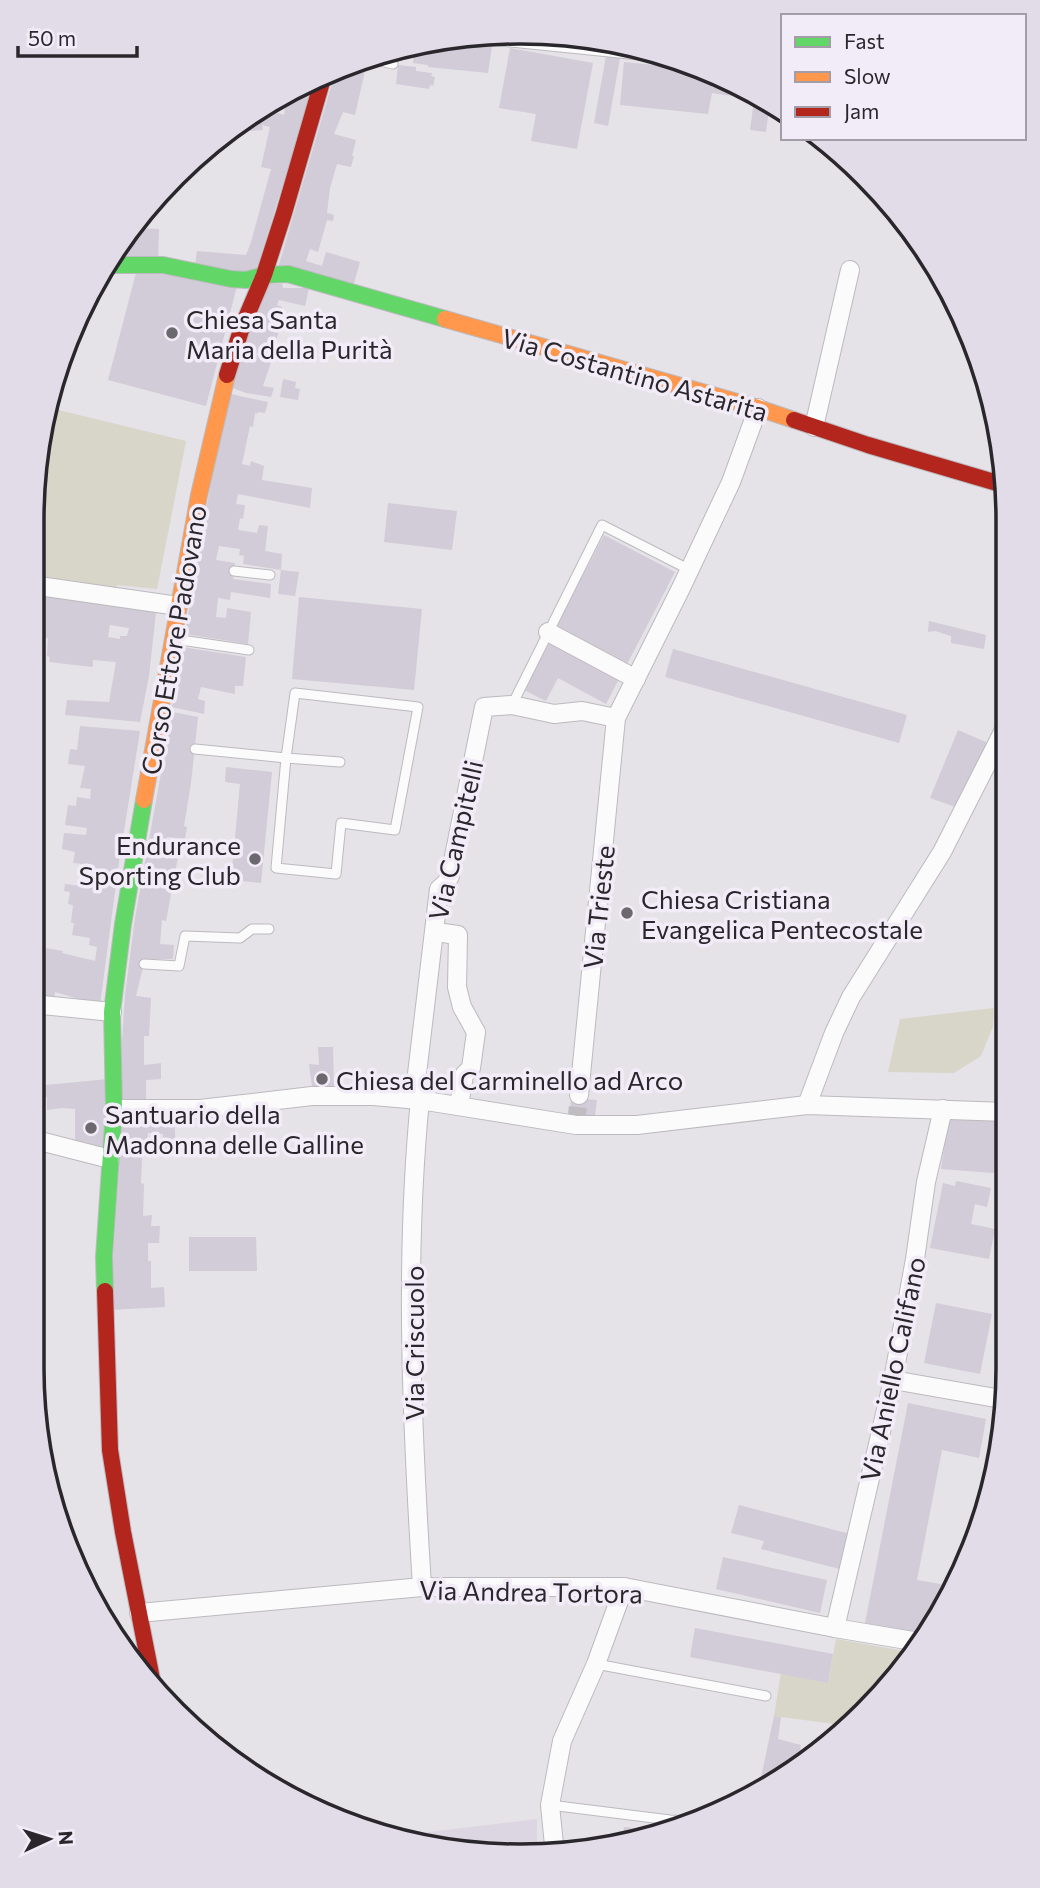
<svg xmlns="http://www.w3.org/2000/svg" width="1040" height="1888" viewBox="0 0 1040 1888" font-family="Commissioner,sans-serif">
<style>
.built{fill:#dcd6e3}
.green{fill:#d7d6c8}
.building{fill:#d1ccd7;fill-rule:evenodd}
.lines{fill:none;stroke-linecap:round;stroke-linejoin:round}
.street-tunnel{stroke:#c0bdc2;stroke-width:18;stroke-dasharray:18 9;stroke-linecap:butt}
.lane-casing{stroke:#bcbabf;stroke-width:11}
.street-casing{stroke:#bcbabf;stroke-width:20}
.fast-casing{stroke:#bcbabf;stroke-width:18}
.slow-casing{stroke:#bcbabf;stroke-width:18}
.jam-casing{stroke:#bcbabf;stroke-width:18}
.lane{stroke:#fbfbfc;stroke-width:9}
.street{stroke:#fbfbfc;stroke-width:18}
.fast{stroke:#63d668;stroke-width:16}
.slow{stroke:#ff974d;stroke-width:16}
.jam{stroke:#b3261e;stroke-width:16}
.poi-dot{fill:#6b686e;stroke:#f2ecf8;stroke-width:2.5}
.labels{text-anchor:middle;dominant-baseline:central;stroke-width:7;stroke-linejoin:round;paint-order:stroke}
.poi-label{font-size:26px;fill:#2a272c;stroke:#f2ecf8;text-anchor:start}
.street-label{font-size:26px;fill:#2a272c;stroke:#f2ecf8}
.rim{fill:none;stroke:#2a272c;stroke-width:3.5}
</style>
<rect width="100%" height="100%" fill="#e5e2e8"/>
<g class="built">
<polygon points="1001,1414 1005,1415 992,1495 979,1526"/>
<polygon points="537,1819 537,1845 541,1854 394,1840 387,1837"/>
</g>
<g class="green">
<polygon points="46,407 186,441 157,589 117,585 115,592 32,580 33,488"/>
<polygon points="994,1008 993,1026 981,1056 954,1073 888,1072 900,1019"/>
<polygon points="836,1639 910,1652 850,1726 774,1716 781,1673 828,1683"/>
</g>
<g class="building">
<polygon points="432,42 492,46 488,73 428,67 428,65 413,63 415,45"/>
<polygon points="510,48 593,63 577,149 531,141 536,114 499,108"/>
<polygon points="606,56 620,58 608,126 594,123"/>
<polygon points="356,62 359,64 358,70 365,71 355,115 343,112 334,134 356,140 352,156 354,156 351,167 337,164 330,188 327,213 334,215 333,221 327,220 318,252 310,249 306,261 322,266 326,252 360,262 352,290 278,268 336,70"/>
<polygon points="624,62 705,70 713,74 712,91 715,74 754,92 752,99 712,93 708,114 620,105"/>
<polygon points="398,65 416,67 416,71 432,73 431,76 435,77 433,86 430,85 429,89 396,84"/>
<polygon points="316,78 255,274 195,265 197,251 246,255 251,242 271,169 261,167 270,127 262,125 263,130 245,131 246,118 257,111 272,111 284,115 287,97 282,96 304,82"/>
<polygon points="755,93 770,101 766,132 750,130"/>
<polygon points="131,228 159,229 158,264 106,263"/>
<polygon points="137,269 237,286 206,406 108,380"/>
<polygon points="266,284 282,284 283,288 309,288 305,306 279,300 277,305 282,307 277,321 282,321 276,341 270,339 265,354 253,354 272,359 263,386 274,388 271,397 246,393 230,387"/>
<polygon points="283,379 296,382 295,388 300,389 298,400 280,397"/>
<polygon points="226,393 268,402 265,413 258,412 257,414 255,413 253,427 250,426 242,464 250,466 251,461 264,466 262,480 312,488 310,508 238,494 236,504 245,505 243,519 240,518 238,530 257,533 259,525 268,526 265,551 282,554 281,570 243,564 244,556 239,555 240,549 219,546 216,560 235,563 233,579 271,584 270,598 231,592 230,600 218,598 216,617 226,618 227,608 251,612 248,644 185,634"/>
<polygon points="388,503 457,511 452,550 384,542"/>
<polygon points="604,535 675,572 625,668 554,631"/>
<polygon points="281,570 299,572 295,596 278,594"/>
<path d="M32,592L156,612L149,676L140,722L65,715L67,700L109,702L116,662L93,660V667L49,662L50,657L47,656L48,638H45L42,656L32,654ZM110,625L129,628L127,636H120V639L108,637Z"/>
<polygon points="299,597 422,609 414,690 292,679"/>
<polygon points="929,621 986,635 984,649 951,643 951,636 935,631 928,632"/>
<polygon points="551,638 621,675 606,704 558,678 546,701 524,690"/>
<polygon points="182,647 246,657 243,686 235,686 235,694 201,687 198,699 205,701 204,714 172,707"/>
<polygon points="673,649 907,715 899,743 665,677"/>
<polygon points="172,712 198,717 191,783 184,826 187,827 185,839 167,837 164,855 178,857 166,921 162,920 160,944 174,945 173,959 145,959 136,996 151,998 149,1036 144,1036 144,1065 161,1063 161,1079 146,1080 146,1107 118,1106 125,995 135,918"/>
<polygon points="80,726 140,731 119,862 100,1005 55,992 53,1004 32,1000 32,966 40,968 45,948 63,951 62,953 95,961 97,947 89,945 90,938 72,935 74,923 71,923 73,905 68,904 70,892 64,891 65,884 80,886 83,864 73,863 75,852 62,849 64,833 86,835 87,828 65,825 68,805 76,806 77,797 90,799 91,789 80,788 85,766 68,764 70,749 77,750"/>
<polygon points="958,730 988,743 958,808 930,798"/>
<polygon points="226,767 272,772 261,883 231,880 240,784 225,782"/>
<polygon points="318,1047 333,1047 334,1093 313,1094 309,1064 319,1065"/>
<polygon points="108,1079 108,1149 75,1148 75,1109 62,1108 47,1110 47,1097 35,1096 36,1086"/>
<polygon points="571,1098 597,1100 594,1123 569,1121"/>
<polygon points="122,1114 174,1115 176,1149 163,1149 163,1134 148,1133 145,1156 142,1158 141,1183 144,1184 143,1216 152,1215 151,1226 160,1226 159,1243 148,1243 148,1261 151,1261 151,1288 164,1287 165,1307 110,1310"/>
<polygon points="949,1114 1007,1115 1007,1174 941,1169"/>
<polygon points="956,1181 991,1188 987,1207 975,1204 971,1224 995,1229 989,1259 930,1248 943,1183 955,1186"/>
<polygon points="189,1237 256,1237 257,1271 189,1271"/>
<polygon points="936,1303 992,1314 980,1374 924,1363"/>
<polygon points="908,1403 986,1419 979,1458 942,1450 917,1580 952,1586 943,1612 933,1624 928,1623 924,1635 865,1623"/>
<polygon points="739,1505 850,1534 840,1569 761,1549 764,1541 731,1533"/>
<polygon points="723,1557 827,1580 820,1613 716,1589"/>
<polygon points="695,1628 833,1654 828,1683 690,1657"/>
<polygon points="774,1716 781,1717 778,1739 801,1745 800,1751 808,1752 807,1757 759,1787"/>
<polygon points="624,1827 657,1830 657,1831 623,1839"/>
</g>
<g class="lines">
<polyline class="street-tunnel" points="576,1125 579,1095"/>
<g class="lane-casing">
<g id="lane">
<polyline points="367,58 393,64"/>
<polyline points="234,571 270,575"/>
<polyline points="174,639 249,650"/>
<polyline points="512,705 602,525 690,570"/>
<polyline points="195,749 286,758 276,868 336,874 341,823 395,830 418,707 295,693 286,758 340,762"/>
<polyline points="144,964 179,966 185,936 240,938 252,929 269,929"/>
<polyline points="596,1664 766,1696"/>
<polyline points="550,1805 670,1820 699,1821"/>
</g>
</g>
<g class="street-casing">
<g id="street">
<polyline points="477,34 654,52"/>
<polyline points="814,427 850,270"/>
<polyline points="32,585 178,606"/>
<polyline points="548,632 636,679"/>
<polyline points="435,932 458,935 457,987 462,1007 476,1032 471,1068 464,1075 459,1106"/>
<polyline points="32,1004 112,1012"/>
<polyline points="579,1095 616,718 681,588 731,482 758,408"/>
<polyline points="414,1099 439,889 446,883 450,876 484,707 512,705 554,714 582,711 616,718"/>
<path d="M420,1100C404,1262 412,1425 422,1587"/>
<polyline points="807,1105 834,1033 851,997 942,852 1005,728"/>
<polyline points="114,1109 200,1109 312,1096 373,1096 420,1100 576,1125 637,1125 807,1105 1007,1112"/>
<polyline points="32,1139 110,1159"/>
<polyline points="893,1380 1007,1400"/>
<polyline points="139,1613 422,1587 624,1587 835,1628 919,1642"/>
<polyline points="835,1628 893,1380 915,1259 926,1182 943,1109"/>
<polyline points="555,1855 550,1805 562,1741 596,1664 624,1587"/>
</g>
</g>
<g class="fast-casing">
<g id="fast">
<polyline points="105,265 163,265 231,279 246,280 264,275 288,274 445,319"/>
<polyline points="105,1291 104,1257 114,1109 112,1012 123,924 144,800"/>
</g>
</g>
<g class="slow-casing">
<g id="slow">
<polyline points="445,319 758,408 794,420"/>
<polyline points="144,800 199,495 227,375"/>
</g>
</g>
<g class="jam-casing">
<g id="jam">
<polyline points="227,375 242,327 264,275 284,213 324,75"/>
<polyline points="794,420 868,445 1004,485"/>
<polyline points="105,1291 110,1450 123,1532 153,1684"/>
</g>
</g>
<use href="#lane" class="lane"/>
<use href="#street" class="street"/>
<use href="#fast" class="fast"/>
<use href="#slow" class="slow"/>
<use href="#jam" class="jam"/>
</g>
<g class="poi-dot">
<circle cx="172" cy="333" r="7"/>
<circle cx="255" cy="859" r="7"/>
<circle cx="627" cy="913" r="7"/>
<circle cx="322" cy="1079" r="7"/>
<circle cx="91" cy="1128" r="7"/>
</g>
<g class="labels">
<g class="poi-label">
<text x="186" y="318">Chiesa Santa<tspan x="186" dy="30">Maria della Purità</tspan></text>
<text x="241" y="844" text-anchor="end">Endurance<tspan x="241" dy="30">Sporting Club</tspan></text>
<text x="641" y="898">Chiesa Cristiana<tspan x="641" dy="30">Evangelica Pentecostale</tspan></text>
<text x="336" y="1079">Chiesa del Carminello ad Arco</text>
<text x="105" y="1113">Santuario della<tspan x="105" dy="30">Madonna delle Galline</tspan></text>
</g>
<g class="street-label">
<text transform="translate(635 374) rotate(16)">Via Costantino Astarita</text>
<text transform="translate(173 640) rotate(-80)">Corso Ettore Padovano</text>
<text transform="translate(455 840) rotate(-77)">Via Campitelli</text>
<text transform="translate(598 907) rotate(-84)">Via Trieste</text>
<text transform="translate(413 1343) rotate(-90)">Via Criscuolo</text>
<text transform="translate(892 1369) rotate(-78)">Via Aniello Califano</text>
<text transform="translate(531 1591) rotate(1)">Via Andrea Tortora</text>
</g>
</g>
<path d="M0 0H1040V1888H0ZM520 44H520A476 476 0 0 1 996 520V1368A476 476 0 0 1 520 1844H520A476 476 0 0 1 44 1368V520A476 476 0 0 1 520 44Z" fill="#e2dce8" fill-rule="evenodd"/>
<path class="rim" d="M520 44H520A476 476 0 0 1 996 520V1368A476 476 0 0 1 520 1844H520A476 476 0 0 1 44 1368V520A476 476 0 0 1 520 44Z"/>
<rect x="781" y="14" width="245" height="126" fill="#f2ecf8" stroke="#a29da6" stroke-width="2"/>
<rect x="795" y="37" width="35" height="10" fill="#63d668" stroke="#a29da6" stroke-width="2"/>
<text x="844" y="49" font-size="21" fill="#2a272c">Fast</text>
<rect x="795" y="72" width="35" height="10" fill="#ff974d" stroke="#a29da6" stroke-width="2"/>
<text x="844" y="84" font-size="21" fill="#2a272c">Slow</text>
<rect x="795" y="107" width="35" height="10" fill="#b3261e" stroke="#a29da6" stroke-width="2"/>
<text x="844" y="119" font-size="21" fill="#2a272c">Jam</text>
<g transform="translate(49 1839) rotate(86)" stroke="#f2ecf8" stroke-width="5" paint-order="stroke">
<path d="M0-5L12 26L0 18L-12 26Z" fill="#2a272c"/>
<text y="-10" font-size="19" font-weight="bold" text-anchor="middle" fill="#2a272c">N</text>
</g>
<path d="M18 46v10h119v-10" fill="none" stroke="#2a272c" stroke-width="3.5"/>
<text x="28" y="46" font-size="21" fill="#2a272c" stroke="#f2ecf8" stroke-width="5" paint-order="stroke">50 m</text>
</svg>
